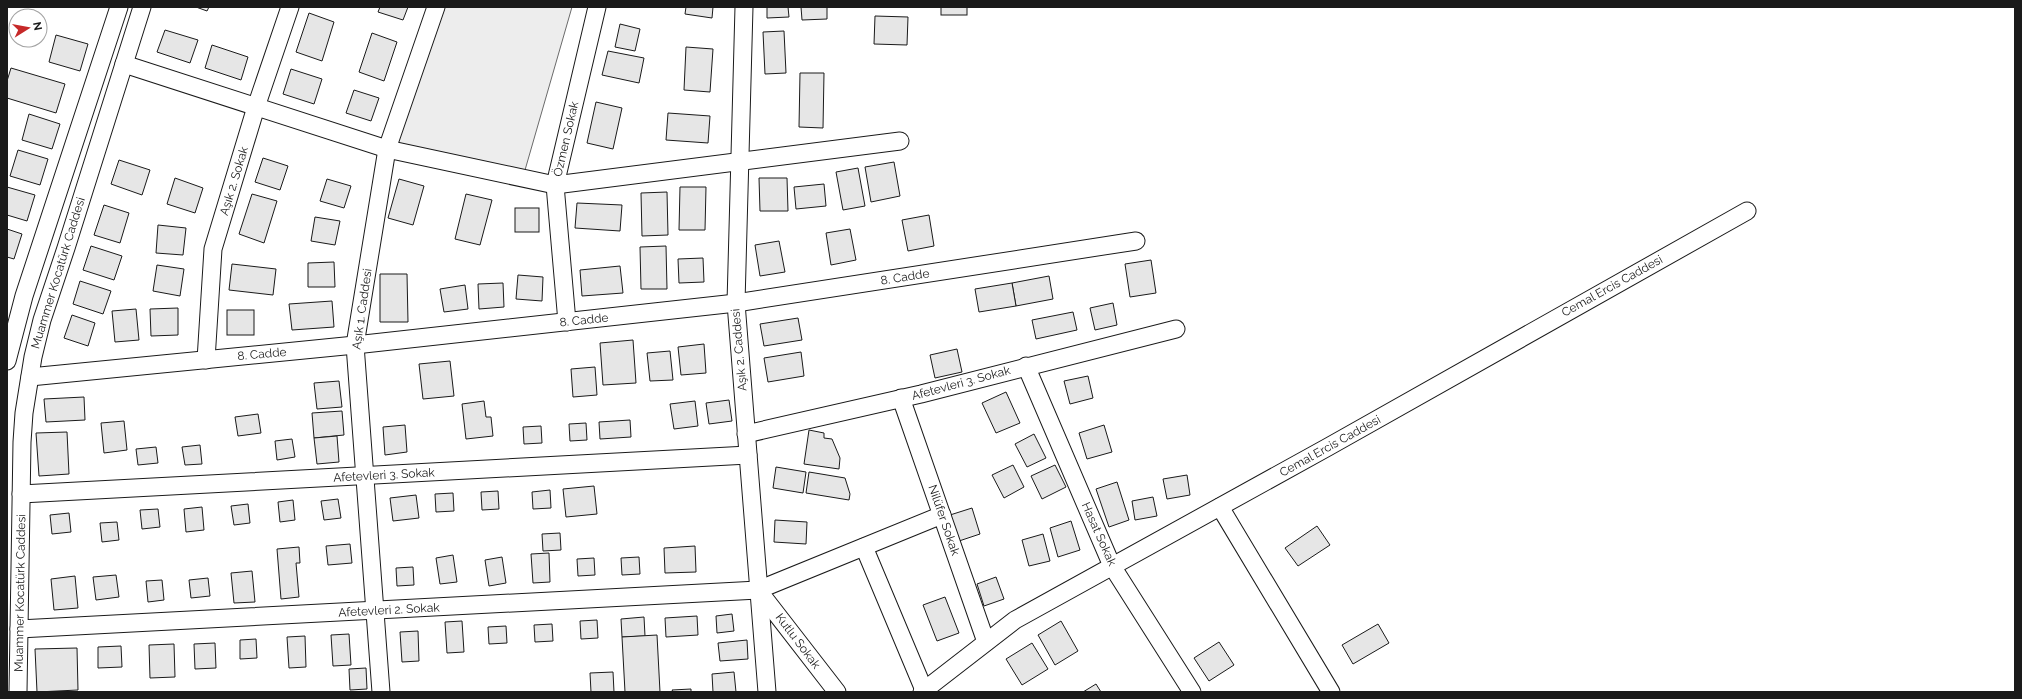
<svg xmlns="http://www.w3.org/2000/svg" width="2022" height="699" viewBox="0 0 2022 699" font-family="Raleway,sans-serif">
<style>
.green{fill:#ededed;stroke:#6a6a6a}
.building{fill:#e6e6e6;stroke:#1a1a1a}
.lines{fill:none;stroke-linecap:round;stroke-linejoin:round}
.minor-casing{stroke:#1a1a1a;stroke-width:19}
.minor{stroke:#fff;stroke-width:17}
.labels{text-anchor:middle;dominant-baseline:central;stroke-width:3;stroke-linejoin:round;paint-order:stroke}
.street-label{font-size:12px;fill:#1a1a1a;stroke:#fff}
</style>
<rect width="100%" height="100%" fill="#fff"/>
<polygon class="green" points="445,7 572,7 523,177 391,157"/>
<g class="building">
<polygon points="196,7 209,7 207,11"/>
<polygon points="380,7 408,7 403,20 378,12"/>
<polygon points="686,7 713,7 712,18 685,14"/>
<polygon points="767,7 788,7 789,17 767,18"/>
<polygon points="801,7 827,7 827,19 802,20"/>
<rect x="941" y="7" width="26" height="8"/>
<polygon points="309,13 334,22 322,61 296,52"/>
<polygon points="875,16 908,17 907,45 874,44"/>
<polygon points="620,24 640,29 635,51 615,47"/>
<polygon points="165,30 198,40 190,63 157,52"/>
<polygon points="784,31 786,73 765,74 763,32"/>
<polygon points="372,33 397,42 384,81 359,72"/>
<polygon points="56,35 88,44 80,71 49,62"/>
<polygon points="212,45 248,57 241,80 205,68"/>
<polygon points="686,47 713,49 710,92 684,90"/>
<polygon points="608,51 644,58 639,83 602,75"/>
<polygon points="11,68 65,84 56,113 7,98 7,81"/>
<polygon points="291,69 322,79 314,104 283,94"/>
<polygon points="800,73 824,73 823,128 799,127"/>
<polygon points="354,90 379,98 371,121 346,113"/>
<polygon points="596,102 622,108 613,149 587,143"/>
<polygon points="668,113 710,116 708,143 666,140"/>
<polygon points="29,114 60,124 52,149 22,140"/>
<polygon points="18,150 48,159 40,185 10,176"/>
<polygon points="263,158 288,166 280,190 255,182"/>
<polygon points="119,160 150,170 142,195 111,184"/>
<polygon points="894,162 900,196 871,202 865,167"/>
<polygon points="858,168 865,206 843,210 836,172"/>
<polygon points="175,178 203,188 195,213 167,204"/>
<polygon points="759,178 787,178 788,211 760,211"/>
<polygon points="327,179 351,186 344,208 320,201"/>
<polygon points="399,179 424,186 413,225 388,218"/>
<polygon points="824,184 826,206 796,209 794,187"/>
<polygon points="7,187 35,195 27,221 7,215"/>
<polygon points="680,187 706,187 705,230 679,230"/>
<polygon points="667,192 668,235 642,236 641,193"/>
<polygon points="252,194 277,201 264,243 239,234"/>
<polygon points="466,194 492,200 480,245 455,239"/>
<polygon points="577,203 622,205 620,231 575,228"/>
<polygon points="104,205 129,213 120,243 94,235"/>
<rect x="515" y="208" width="24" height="24"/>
<polygon points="929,215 934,246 908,251 902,220"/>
<polygon points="315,217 340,221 335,245 311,241"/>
<polygon points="158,225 186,228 183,255 156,253"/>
<polygon points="7,229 22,234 14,259 7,257"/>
<polygon points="850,229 856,260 831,265 826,233"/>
<polygon points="779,241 785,272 760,276 755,245"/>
<polygon points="91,246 122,256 114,280 83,270"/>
<polygon points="666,246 667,289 641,289 640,247"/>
<polygon points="703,258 704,282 679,283 678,259"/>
<polygon points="1151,260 1156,293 1130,297 1125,264"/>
<polygon points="334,262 335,287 308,287 308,263"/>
<polygon points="232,264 276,269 273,295 229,290"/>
<polygon points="157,265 184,269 180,296 153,291"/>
<polygon points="620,266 623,293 582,296 580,270"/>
<polygon points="380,274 407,274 408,322 380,322"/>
<polygon points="518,275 543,277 542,301 516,299"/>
<polygon points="1049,276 1053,299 1016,306 1012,283"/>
<polygon points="80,281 111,291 103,314 73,304"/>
<polygon points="503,283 504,307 479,309 478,284"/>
<polygon points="1012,283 1016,306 979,312 975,289"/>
<polygon points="465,285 468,309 444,312 440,289"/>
<polygon points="332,301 334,327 292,330 289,304"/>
<polygon points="1113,303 1117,325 1095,330 1090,308"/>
<polygon points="178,308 178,335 151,336 150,309"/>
<polygon points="136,309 139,340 115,342 112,311"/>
<rect x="227" y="310" width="27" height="25"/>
<polygon points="1073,312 1077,330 1036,339 1032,320"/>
<polygon points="72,315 95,323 88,346 64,338"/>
<polygon points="798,318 802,340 764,346 760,324"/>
<polygon points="633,340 636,383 603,385 600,343"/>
<polygon points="704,344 706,373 681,375 678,347"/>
<polygon points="957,349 962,372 935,378 930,355"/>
<polygon points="670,351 673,380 650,381 647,353"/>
<polygon points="801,352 804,376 768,382 764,358"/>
<polygon points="450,361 454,396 423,399 419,364"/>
<polygon points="595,367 597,395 573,397 571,369"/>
<polygon points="1088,376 1093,398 1070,404 1064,381"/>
<polygon points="339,381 342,407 317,409 314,383"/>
<polygon points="1006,392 1020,423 996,433 982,403"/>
<polygon points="84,397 85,420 46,422 44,399"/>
<polygon points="729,400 732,421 709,424 706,403"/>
<polygon points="484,401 486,417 491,417 493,436 466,439 462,404"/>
<polygon points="695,401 698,426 674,429 670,404"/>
<polygon points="342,411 344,435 314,438 312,413"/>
<polygon points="258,414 261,433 238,436 235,417"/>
<polygon points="630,420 631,437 600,439 599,422"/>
<polygon points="124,421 127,450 104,453 101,423"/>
<polygon points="586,423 587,440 570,441 569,424"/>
<polygon points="405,425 407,452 385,455 383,427"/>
<polygon points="1104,425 1112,452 1087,459 1079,433"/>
<polygon points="541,426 542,443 524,444 523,427"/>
<polygon points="809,430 824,433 824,438 832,439 840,458 839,469 804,464"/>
<polygon points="67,432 69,474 39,476 36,433"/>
<polygon points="1034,434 1046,458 1027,467 1015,444"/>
<polygon points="337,436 339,462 317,464 314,438"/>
<polygon points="292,439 295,457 277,460 275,441"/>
<polygon points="200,445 202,464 185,465 182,447"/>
<polygon points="156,447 158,463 138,465 136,449"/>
<polygon points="1013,465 1024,487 1004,498 992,475"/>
<polygon points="1055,465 1066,487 1042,499 1031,476"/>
<polygon points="776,467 806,472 803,493 773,488"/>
<polygon points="809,472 845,478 850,494 849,500 806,493"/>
<polygon points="1187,475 1190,495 1167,499 1163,479"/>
<polygon points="1117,482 1129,520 1109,527 1096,489"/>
<polygon points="594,486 597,514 566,517 563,489"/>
<polygon points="550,490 551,508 533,509 532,492"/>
<polygon points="498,491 499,509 482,510 481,492"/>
<polygon points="453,493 454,511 436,512 435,494"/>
<polygon points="416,495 419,518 393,521 390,498"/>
<polygon points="1153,497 1157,516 1135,520 1132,501"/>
<polygon points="338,499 341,518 324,520 321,501"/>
<polygon points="293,500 295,520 280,522 278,502"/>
<polygon points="248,504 250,523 234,525 231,506"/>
<polygon points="202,507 204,530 186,532 184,509"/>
<polygon points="972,508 980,534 959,541 950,515"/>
<polygon points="158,509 160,527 142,529 140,510"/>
<polygon points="69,513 71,532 52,534 50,515"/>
<polygon points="775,520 807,522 806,544 774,542"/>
<polygon points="1071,521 1080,550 1058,557 1050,528"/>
<polygon points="117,522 119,540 102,542 100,523"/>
<polygon points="1317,526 1330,545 1298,566 1285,548"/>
<polygon points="560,533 561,550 543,551 542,534"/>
<polygon points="1043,534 1050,561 1029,566 1022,540"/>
<polygon points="350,544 352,563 328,565 326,546"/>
<polygon points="695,546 696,572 665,573 664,548"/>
<polygon points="299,547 300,563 296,563 299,597 281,599 277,549"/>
<polygon points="549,553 550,582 533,583 531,554"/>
<polygon points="453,555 457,582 440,584 436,558"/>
<polygon points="502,557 506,583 489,586 485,560"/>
<polygon points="639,557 640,574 622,575 621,558"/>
<polygon points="594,558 595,575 578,576 577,559"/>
<polygon points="413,567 414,585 397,586 396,568"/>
<polygon points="252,571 255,602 234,603 231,573"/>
<polygon points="116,575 119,597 96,600 93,577"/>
<polygon points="75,576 78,608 54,610 51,579"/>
<polygon points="996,577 1004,599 984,606 977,584"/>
<polygon points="208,578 210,596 191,598 189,580"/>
<polygon points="162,580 164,600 148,602 146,581"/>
<polygon points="945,597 959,633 937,641 923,605"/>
<polygon points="732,614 734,631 717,633 716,616"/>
<polygon points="697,616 698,635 666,637 665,618"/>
<polygon points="644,617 645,636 622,637 621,619"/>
<polygon points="597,620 598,638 581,639 580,621"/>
<polygon points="462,621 464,652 447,653 445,622"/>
<polygon points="1061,621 1078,651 1055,665 1038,635"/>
<polygon points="552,624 553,641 535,642 534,625"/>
<polygon points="1378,624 1389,643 1353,664 1342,645"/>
<polygon points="506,626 507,643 489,644 488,627"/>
<polygon points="418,631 419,661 402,662 400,632"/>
<polygon points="349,634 351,665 333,666 331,635"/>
<polygon points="657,635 660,692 625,692 622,637"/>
<polygon points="305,636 306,667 289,668 287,637"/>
<polygon points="256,639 257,658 240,659 240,640"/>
<polygon points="747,640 748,659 720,661 718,643"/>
<polygon points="1219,642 1234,665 1209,681 1194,658"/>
<polygon points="215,643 216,668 195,669 194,644"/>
<polygon points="1032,643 1048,669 1022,685 1006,659"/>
<polygon points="174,644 175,677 150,678 149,645"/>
<polygon points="121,646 122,667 98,668 98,647"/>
<polygon points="77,648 78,690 37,692 35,649"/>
<polygon points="366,668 367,689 350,690 349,669"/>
<polygon points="613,672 614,692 591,692 590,673"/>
<polygon points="734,672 736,692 713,692 712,674"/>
<polygon points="1096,684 1101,692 1083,692"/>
<polygon points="691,689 691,692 673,692 672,690"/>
</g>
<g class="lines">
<g class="minor-casing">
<g id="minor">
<polyline points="744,7 736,303 767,692"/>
<polyline points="124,64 387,149 555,185 900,141"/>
<polyline points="567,322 555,185 597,7"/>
<polyline points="206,360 213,249 256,107 290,7"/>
<polyline points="7,361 24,296 119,7"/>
<polyline points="1026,366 1112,566 1192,692"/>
<polyline points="30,377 355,345 736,303 1136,241"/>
<polyline points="901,398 986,642"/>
<polyline points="746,434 921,394 1176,329"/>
<polyline points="21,494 748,455"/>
<polyline points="1220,507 1331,692"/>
<polyline points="864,547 924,690"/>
<polyline points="758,590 837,692"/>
<polyline points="19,629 758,590 942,515"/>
<polyline points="18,692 22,442 24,413 33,357 42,320 66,248 142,7"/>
<polyline points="381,692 355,345 387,149 436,7"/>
<polyline points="922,692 1015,620 1328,447 1747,211"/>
</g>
</g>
<use href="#minor" class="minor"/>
</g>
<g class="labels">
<g class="street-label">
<text transform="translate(566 139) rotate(-77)">Özmen Sokak</text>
<text transform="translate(234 181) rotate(-73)">Aşık 2. Sokak</text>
<text transform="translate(58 273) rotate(-73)">Muammer Kocatürk Caddesi</text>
<text transform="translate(905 277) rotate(-9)">8. Cadde</text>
<text transform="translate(1612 286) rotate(-29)">Cemal Ercis Caddesi</text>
<text transform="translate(362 309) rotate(-82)">Aşık 1. Caddesi</text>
<text transform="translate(584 320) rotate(-6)">8. Cadde</text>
<text transform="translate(739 350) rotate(-95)">Aşık 2. Caddesi</text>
<text transform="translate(262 354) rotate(-5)">8. Cadde</text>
<text transform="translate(961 383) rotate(-15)">Afetevleri 3. Sokak</text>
<text transform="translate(1330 446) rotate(-29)">Cemal Ercis Caddesi</text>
<text transform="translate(384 475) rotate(-3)">Afetevleri 3. Sokak</text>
<text transform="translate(944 520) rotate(71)">Nilüfer Sokak</text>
<text transform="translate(1099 534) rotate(66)">Hasat Sokak</text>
<text transform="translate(20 593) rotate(-89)">Muammer Kocatürk Caddesi</text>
<text transform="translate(389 610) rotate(-3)">Afetevleri 2. Sokak</text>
<text transform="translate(798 641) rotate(53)">Kutlu Sokak</text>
</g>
</g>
<rect width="2022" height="699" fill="none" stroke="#1a1a1a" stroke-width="16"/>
<g transform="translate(28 28) rotate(79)"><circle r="19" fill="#ffffff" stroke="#a3a3a3"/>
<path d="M0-3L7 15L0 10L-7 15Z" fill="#c62828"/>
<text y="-6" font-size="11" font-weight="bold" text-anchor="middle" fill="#1a1a1a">N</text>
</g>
</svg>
